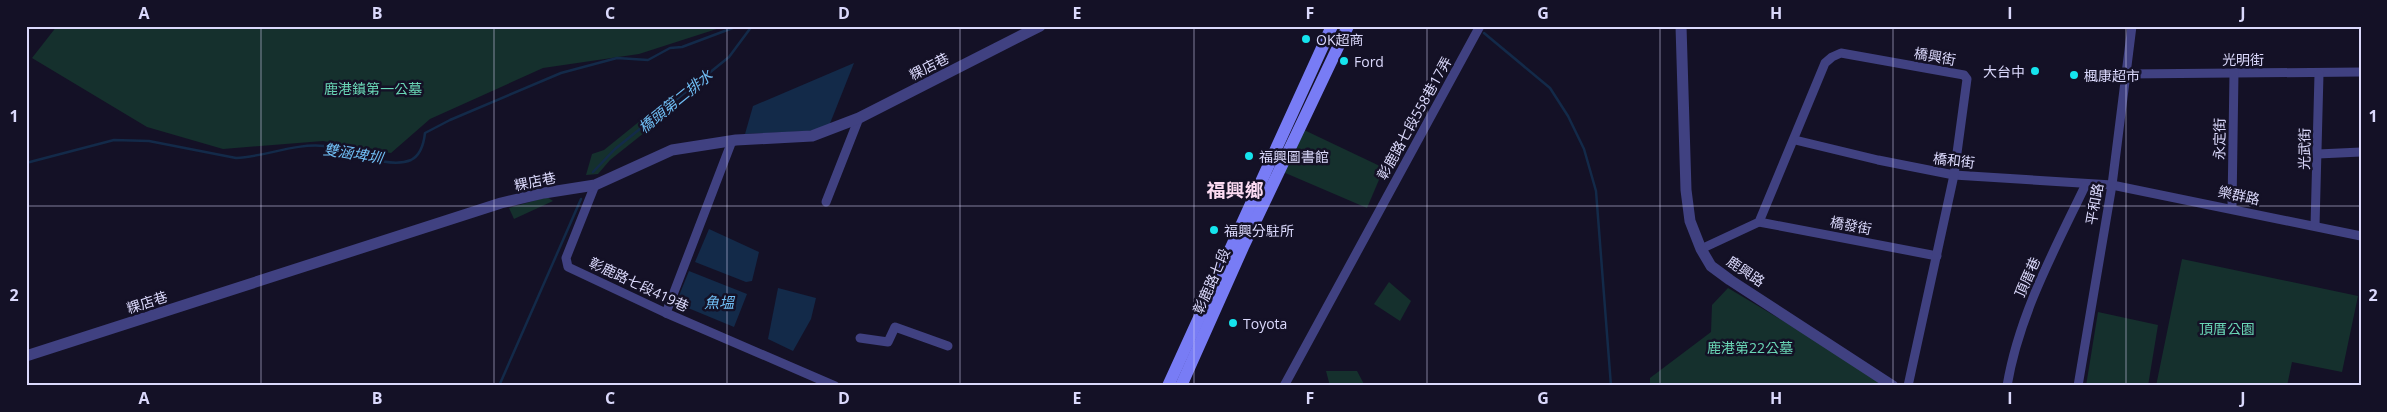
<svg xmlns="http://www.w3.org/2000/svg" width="2387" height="412" viewBox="0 0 2387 412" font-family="'Open Sans','Noto Sans TC',sans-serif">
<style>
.green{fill:#15302d}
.water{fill:#132a49}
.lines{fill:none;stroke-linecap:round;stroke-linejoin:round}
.stream{stroke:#132a49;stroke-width:2.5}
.minor{stroke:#404181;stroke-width:9}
.tertiary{stroke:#404181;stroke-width:11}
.secondary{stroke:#787cf5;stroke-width:12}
.grid{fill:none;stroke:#dbd9fc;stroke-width:1;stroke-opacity:0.55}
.poi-dot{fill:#15e4ed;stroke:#141126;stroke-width:2}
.labels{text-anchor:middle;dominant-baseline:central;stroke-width:5;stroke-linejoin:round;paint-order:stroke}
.poi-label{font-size:14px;fill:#dbd9fc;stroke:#141126;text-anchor:start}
.street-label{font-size:14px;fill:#dbd9fc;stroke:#141126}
.park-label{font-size:14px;fill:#6ad7b6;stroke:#141126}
.water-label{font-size:15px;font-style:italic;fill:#70bef4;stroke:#141126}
.district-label{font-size:19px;font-weight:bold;fill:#fcdbf2;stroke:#141126}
.neatline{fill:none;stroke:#dbd9fc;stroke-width:2}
.grid-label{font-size:16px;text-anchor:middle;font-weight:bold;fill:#dbd9fc}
</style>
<rect width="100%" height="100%" fill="#141126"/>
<g class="green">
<polygon points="57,26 726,26 639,54 543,68 430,119 391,153 323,141 223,149 147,127 32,58"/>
<polygon points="656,108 664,117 610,160 598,174 586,175 592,154 604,150"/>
<polygon points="1302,129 1384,168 1367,208 1283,172"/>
<polygon points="547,197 553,201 514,219 509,208"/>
<polygon points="2182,259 2358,296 2342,372 2292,362 2287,386 2156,386"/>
<polygon points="1389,282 1411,301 1400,321 1374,304"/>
<polygon points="1728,288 1822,344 1884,386 1650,386 1650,378 1711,332 1712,305"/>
<polygon points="2098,312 2158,325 2148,386 2086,386"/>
<polygon points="1326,371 1357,371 1365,386 1330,386"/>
</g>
<g class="water">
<polygon points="854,63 829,126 810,131 745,134 753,106"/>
<polygon points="709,229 759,252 752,281 746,282 695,262"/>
<polygon points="689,271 747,294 734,327 676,303"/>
<polygon points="778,288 816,298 811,319 793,351 768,339"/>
</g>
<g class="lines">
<g class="stream">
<polyline points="1484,33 1550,88 1568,116 1584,149 1596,191 1611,386"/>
<path d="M26,163L114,140L149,141L236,158C265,157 294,143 324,146C348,149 387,170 411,160C421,155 424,142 425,133L450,120L561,73L617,58L648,60L670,48L682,47L738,26"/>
<polyline points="593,172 615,149 729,57 752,26"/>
<polyline points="499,386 581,199"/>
</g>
<g class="minor">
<polyline points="2126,74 2361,72"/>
<polyline points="1795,140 1878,160 1954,175 2112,185 2361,236"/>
<polyline points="2318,154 2361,152"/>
<polyline points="595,185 566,258 568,267 666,313 835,386"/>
<polyline points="826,202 859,118"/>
<polyline points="2232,207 2234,72"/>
<polyline points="1759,222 1937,256"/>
<polyline points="2315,226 2319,74"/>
<polyline points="1701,249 1759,222 1825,63 1832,57 1841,53 1964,75 1967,79 1954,175 1908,386"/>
<polyline points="666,313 732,141"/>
<polyline points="860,338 888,342 895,327 948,346"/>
<polyline points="1284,386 1480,26"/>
<path d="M2007,386C2019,314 2055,249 2086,184"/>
<polyline points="2078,386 2112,185 2132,26"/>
</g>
<g class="tertiary">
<polyline points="1681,26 1686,190 1690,221 1701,249 1711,266 1730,280 1893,386"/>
<polyline points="26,356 501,203 544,193 595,185 672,150 736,140 812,136 859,118 1040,26"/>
</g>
<g class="secondary">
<polyline points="1168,386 1332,26"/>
<polyline points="1181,386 1243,247 1348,26"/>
</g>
</g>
<path class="grid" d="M261,26V386M494,26V386M727,26V386M960,26V386M1194,26V386M1427,26V386M1660,26V386M1893,26V386M2126,26V386M26,206H2361"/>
<g class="poi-dot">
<circle cx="1306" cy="39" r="5"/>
<circle cx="1344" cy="61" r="5"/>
<circle cx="2035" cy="71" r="5"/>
<circle cx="2074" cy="75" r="5"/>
<circle cx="1249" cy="156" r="5"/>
<circle cx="1214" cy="230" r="5"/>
<circle cx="1233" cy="323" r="5"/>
</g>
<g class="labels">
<g class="poi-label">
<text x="1316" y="39">OK超商</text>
<text x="1354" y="61">Ford</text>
<text x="2025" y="71" text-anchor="end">大台中</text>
<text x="2084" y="75">楓康超市</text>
<text x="1259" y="156">福興圖書館</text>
<text x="1224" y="230">福興分駐所</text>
<text x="1243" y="323">Toyota</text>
</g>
<g class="street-label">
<text transform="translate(1935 56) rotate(10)">橋興街</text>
<text x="2243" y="59">光明街</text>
<text transform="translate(929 66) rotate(-27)">粿店巷</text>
<text transform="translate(1414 118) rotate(-61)">彰鹿路七段558巷17弄</text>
<text transform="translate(2219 139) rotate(-89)">永定街</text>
<text transform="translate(2304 149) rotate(-89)">光武街</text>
<text transform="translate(1954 160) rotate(7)">橋和街</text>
<text transform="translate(535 181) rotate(-12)">粿店巷</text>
<text transform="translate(2239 195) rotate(12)">樂群路</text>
<text transform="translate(2094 204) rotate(-80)">平和路</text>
<text transform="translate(1851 225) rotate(11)">橋發街</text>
<text transform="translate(1746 271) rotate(34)">鹿興路</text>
<text transform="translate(2027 277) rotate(-66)">頂厝巷</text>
<text transform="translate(1211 281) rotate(-66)">彰鹿路七段</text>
<text transform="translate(639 284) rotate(25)">彰鹿路七段419巷</text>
<text transform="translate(147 302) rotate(-18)">粿店巷</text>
</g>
<g class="park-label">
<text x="373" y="88">鹿港鎮第一公墓</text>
<text x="2227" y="328">頂厝公園</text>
<text x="1750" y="347">鹿港第22公墓</text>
</g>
<g class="water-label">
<text transform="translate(675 101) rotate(-39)">橋頭第二排水</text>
<text transform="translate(353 153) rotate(9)">雙涵埤圳</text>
<text x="719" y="302">魚塭</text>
</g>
<g class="district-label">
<text x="1235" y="190">福興鄉</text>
</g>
</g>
<rect width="2387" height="412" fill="none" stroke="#141126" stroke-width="55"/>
<rect x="28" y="28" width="2332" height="356" class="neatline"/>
<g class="grid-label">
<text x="144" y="19">A</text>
<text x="377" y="19">B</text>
<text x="610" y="19">C</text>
<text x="844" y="19">D</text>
<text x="1077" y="19">E</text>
<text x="1310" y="19">F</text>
<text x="1543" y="19">G</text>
<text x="1776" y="19">H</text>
<text x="2010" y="19">I</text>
<text x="2243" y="19">J</text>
<text x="14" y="122">1</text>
<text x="2373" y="122">1</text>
<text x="14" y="301">2</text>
<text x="2373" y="301">2</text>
<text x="144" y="404">A</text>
<text x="377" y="404">B</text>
<text x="610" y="404">C</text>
<text x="844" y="404">D</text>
<text x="1077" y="404">E</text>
<text x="1310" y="404">F</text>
<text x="1543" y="404">G</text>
<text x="1776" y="404">H</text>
<text x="2010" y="404">I</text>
<text x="2243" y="404">J</text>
</g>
</svg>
